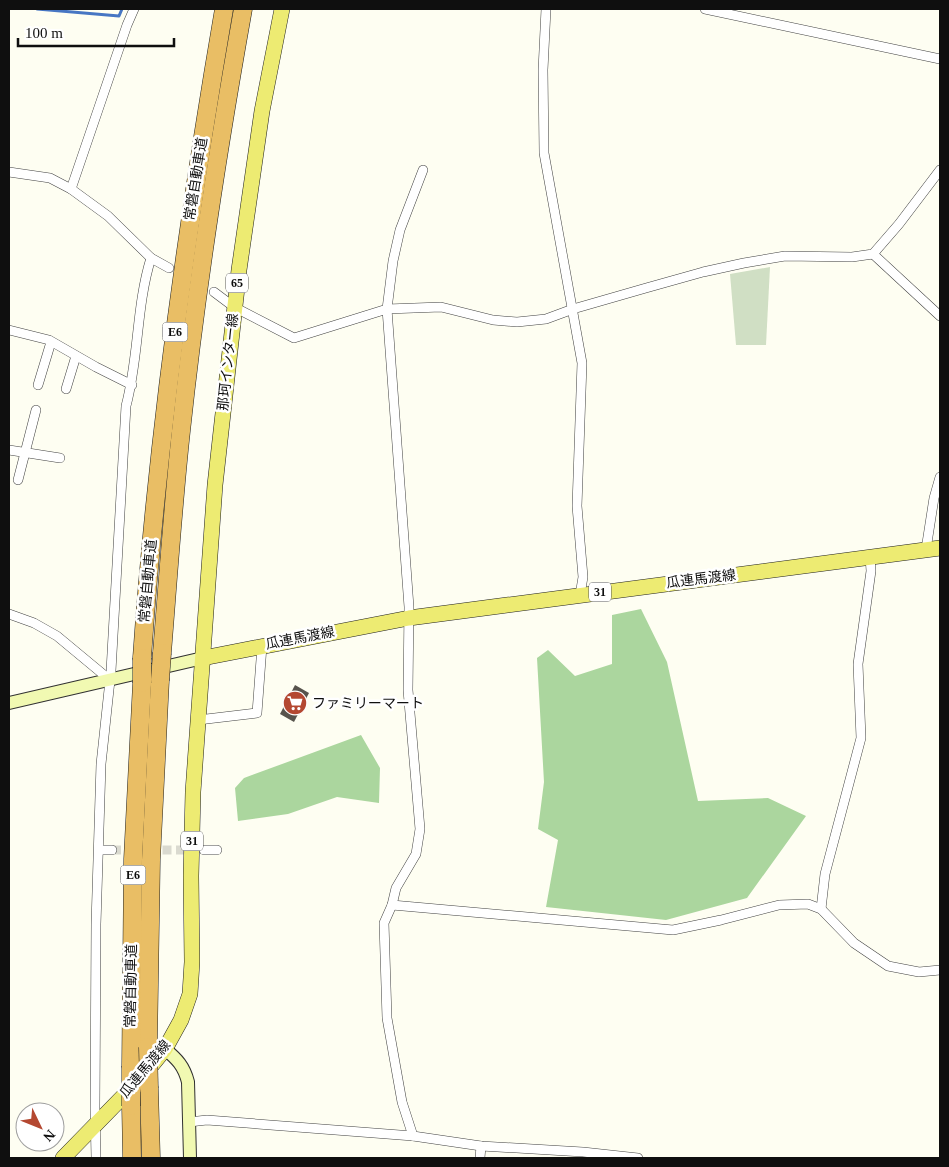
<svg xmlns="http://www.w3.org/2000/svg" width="949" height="1167" viewBox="0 0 949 1167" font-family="'Times New Roman','Noto Sans JP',serif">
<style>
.forest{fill:#abd69e}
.cemetery{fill:#d0dfc4}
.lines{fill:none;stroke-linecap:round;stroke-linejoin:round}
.stream{stroke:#4776c3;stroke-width:3}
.building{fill:#57534c}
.street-tunnel{stroke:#dadad0;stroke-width:9;stroke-dasharray:9 4.5;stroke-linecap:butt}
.street-casing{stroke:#424242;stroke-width:10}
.secondary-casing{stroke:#313131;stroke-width:14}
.primary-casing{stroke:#202020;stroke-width:16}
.highway-casing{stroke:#202020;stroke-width:19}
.street{stroke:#fff;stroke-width:9}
.secondary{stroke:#f1f9b2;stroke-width:12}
.primary{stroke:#edeb72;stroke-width:15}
.highway{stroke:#e9be65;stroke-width:18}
.highway-bridge-casing{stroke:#202020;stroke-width:19;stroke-linecap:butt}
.highway-bridge{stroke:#e9be65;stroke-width:18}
.labels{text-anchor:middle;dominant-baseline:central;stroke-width:5;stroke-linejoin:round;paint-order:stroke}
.shield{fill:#fff;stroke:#575757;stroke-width:1}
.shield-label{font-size:12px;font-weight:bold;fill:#0f0f0f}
.street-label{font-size:14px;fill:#0f0f0f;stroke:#fff}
.poi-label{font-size:14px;fill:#0f0f0f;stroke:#fff;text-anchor:start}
</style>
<rect width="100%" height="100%" fill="#fefef2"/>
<g class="forest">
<polygon points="641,609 667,662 698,801 768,798 806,816 747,898 666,920 546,907 558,840 538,829 544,782 537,658 548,650 575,676 612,664 612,615"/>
<polygon points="361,735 380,768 379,803 337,797 288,814 238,821 235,788 244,778"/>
</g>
<polygon class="cemetery" points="770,267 766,345 736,345 730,274"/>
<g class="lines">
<polyline class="stream" points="37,9 119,16 122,9"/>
</g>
<polygon class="building" points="295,685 309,693 294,722 280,714"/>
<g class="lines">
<g class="street-tunnel">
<polyline points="112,850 136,850"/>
<polyline points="149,850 204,850"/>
</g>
<g class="street-casing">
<g id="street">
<polyline points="546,9 543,70 544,153 582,363 577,506 583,577 580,595"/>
<polyline points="705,9 940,59"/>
<polyline points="9,172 50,178 71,189 108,216 151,258 169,268"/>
<polyline points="71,189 127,25 134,9"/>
<polyline points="873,254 940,316"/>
<polyline points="214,292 234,307 294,338 387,309 441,307 493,320 517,322 546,319 573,309 646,288 703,272 744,263 785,256 852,257 873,254 899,224 940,170"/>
<polyline points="9,330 49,340 96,367 132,385"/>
<polyline points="38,385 51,342"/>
<polyline points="66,389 76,356"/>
<polyline points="9,450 60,458"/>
<polyline points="18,480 36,410"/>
<polyline points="925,550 927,543 934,498 940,477"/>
<polyline points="9,614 34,623 57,636 110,680"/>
<polyline points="198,720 257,713 262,646"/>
<polyline points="99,850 112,850"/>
<polyline points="204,850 217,850"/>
<polyline points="392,905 673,930 721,920 779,905 808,904 821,909 854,943 888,966 919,972 940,970"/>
<polyline points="821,909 825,874 861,738 858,664 871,571 870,557"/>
<polyline points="189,1122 207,1120 413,1136 481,1146 583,1152 638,1158"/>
<polyline points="413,1136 402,1102 387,1018 384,923 392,905 396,888 416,854 420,829 408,690 409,607 387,309 393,261 400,230 423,170"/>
<path d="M96,1158L95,1109L96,924L101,764L111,671L126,406C139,358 136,306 151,258"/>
<polyline points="480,1158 481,1146"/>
</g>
</g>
<g class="secondary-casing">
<g id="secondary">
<polyline points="9,703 203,658"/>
<path d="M165,1049C177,1059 184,1066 188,1082L190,1158"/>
</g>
</g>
<g class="primary-casing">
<g id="primary">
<polyline points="203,658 409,618 940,548"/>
<polyline points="63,1158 143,1076 165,1049 181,1020 190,994 192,962 191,876 193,792 215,485 239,270 262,111 282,9"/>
</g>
</g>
<g class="highway-casing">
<g id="highway">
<path d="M162,653C168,579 173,505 181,431C196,290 218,149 243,9"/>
<path d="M142,658C157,440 187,224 224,9"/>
<polyline points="148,1047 151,860 160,680"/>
<polyline points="131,1066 133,859 142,683"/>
<polyline points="149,1088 151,1158"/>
<polyline points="131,1106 132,1158"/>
</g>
</g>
<use href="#street" class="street"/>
<use href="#secondary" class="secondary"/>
<use href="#primary" class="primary"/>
<use href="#highway" class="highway"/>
<g class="highway-bridge-casing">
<g id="highway-bridge">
<polyline points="160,680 162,653"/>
<polyline points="142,683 142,658"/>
<polyline points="148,1047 149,1088"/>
<polyline points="131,1066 131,1106"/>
</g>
</g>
<use href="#highway-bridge" class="highway-bridge"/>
</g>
<defs>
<g id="supermarket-disc" transform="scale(1.25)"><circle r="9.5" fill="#b44831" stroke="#fff"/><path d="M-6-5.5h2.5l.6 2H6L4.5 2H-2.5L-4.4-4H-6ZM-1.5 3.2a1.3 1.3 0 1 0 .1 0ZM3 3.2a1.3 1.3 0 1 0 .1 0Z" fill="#fff"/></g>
</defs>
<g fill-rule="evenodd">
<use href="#supermarket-disc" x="295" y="703"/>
</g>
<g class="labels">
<g class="shield">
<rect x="226" y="273.5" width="22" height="19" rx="4"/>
<rect x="162.5" y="322.5" width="25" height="19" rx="4"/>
<rect x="589" y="582.5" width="22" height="19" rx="4"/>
<rect x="181" y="831.5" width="22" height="19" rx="4"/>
<rect x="120.5" y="865.5" width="25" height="19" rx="4"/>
</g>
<g class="shield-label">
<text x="237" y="283">65</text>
<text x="175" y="332">E6</text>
<text x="600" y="592">31</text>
<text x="192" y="841">31</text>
<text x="133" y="875">E6</text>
</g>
<g class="street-label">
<text transform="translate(196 179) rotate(-81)">常磐自動車道</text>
<text transform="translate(228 362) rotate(-84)">那珂インター線</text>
<text transform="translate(701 579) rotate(-7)">瓜連馬渡線</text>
<text transform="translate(148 581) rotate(-85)">常磐自動車道</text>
<text transform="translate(300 638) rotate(-11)">瓜連馬渡線</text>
<text transform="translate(131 986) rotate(-89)">常磐自動車道</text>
<text transform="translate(145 1069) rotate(-50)">瓜連馬渡線</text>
</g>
<g class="poi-label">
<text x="312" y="703">ファミリーマート</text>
</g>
</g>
<rect width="949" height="1167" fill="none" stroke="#0f0f0f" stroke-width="20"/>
<g transform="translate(40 1127) rotate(133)"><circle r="24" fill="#ffffff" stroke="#9f9f9f"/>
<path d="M0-4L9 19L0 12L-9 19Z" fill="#b44831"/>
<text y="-8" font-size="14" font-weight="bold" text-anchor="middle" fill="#0f0f0f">N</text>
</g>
<path d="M18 38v8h156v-8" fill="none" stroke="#0f0f0f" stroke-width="2.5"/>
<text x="25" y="38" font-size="15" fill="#0f0f0f" stroke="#ffffff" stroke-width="4" paint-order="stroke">100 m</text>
</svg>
